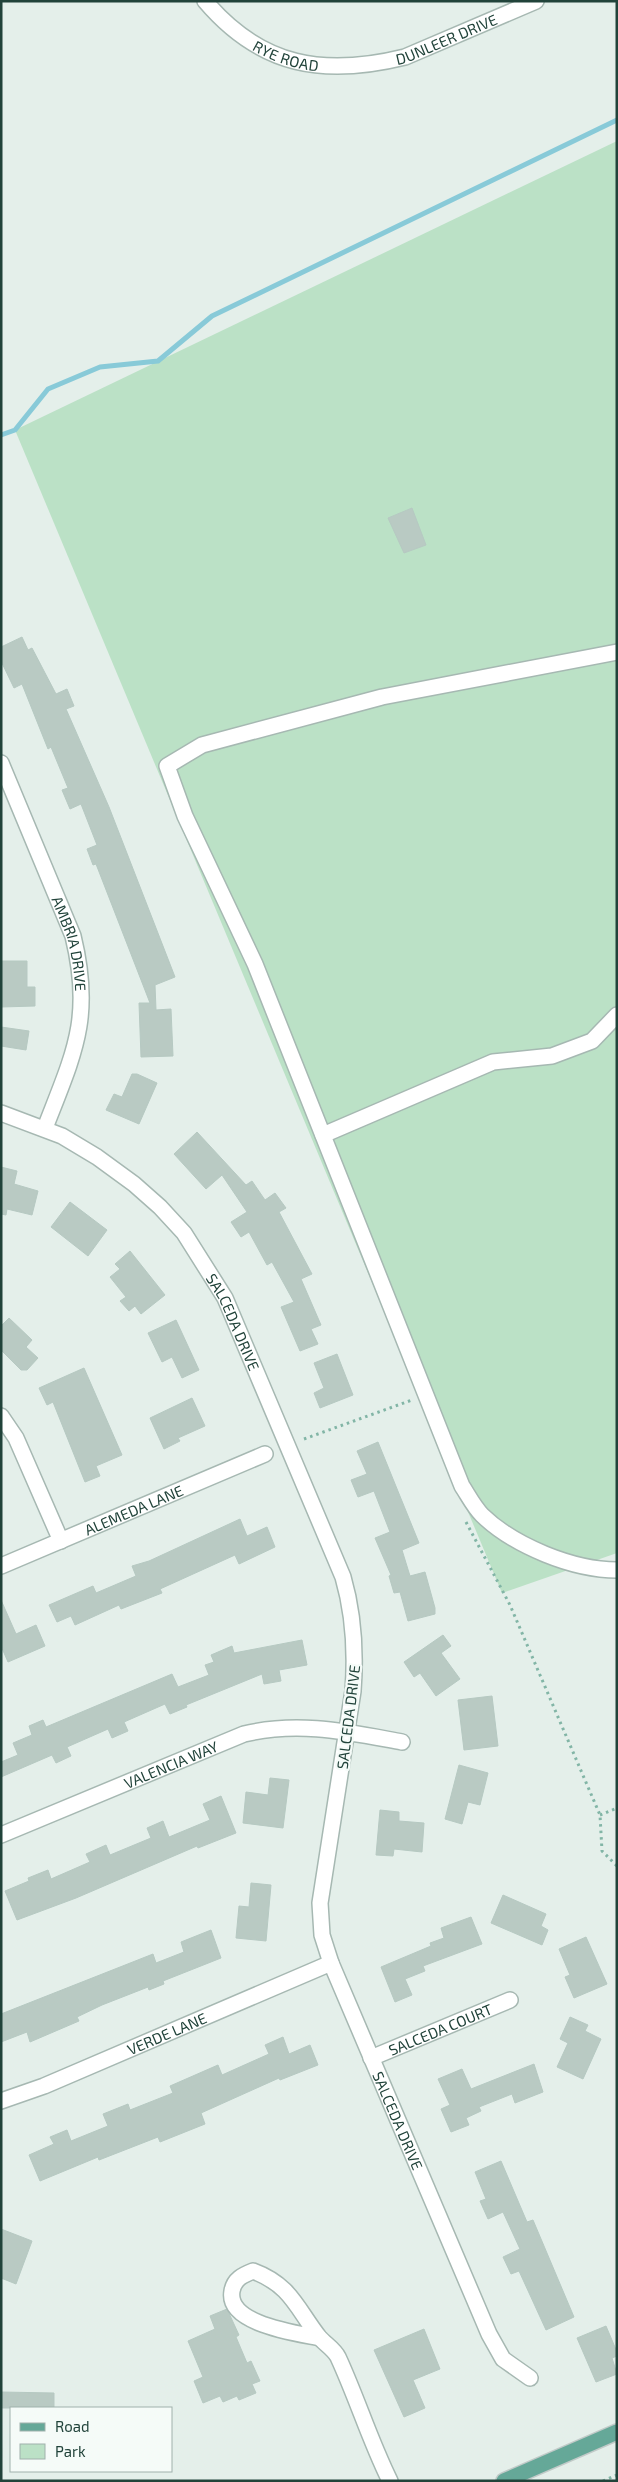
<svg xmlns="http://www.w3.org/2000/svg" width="618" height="2482" viewBox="0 0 618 2482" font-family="'Exo 2',sans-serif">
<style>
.green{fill:#bbe1c6}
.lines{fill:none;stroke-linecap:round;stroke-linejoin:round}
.stream{stroke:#88cad8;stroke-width:5}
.building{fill:#b9cac3;stroke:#b6c9c2}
.minor-casing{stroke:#a6b8b2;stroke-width:18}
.major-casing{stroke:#c1cac8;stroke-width:18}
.path{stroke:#82b5a6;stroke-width:3;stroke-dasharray:2.5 4;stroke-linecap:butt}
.minor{stroke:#fff;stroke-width:15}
.major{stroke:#65a898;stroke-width:15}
.labels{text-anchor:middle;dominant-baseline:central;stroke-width:4.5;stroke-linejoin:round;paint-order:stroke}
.street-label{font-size:15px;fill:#21433a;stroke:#f5fbf8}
</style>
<rect width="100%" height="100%" fill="#e4efea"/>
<polygon class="green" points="617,141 617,1553 502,1593 15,430"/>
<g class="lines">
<polyline class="stream" points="1,435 15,430 48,389 100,367 158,361 212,316 617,120"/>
</g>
<g class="building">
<polygon points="412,508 426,545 404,553 388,518"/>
<polygon points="22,637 28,650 32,648 56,694 67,689 74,706 66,709 109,807 175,977 155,985 156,1010 171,1009 173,1056 141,1057 139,1003 150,1003 96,864 93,865 87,849 97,845 81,804 70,809 62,790 68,788 51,747 48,749 22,684 14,688 1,661 1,647"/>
<polygon points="1,961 27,961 27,987 35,987 35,1006 1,1007"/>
<polygon points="1,1027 29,1031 26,1050 1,1046"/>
<polygon points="132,1074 137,1074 157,1083 139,1124 106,1110 114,1094 122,1097"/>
<polygon points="197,1132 246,1185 252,1181 265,1200 275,1193 286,1208 279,1212 312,1274 301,1279 321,1325 311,1329 318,1344 300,1351 281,1307 294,1302 272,1262 267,1265 249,1232 241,1237 231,1222 247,1212 222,1175 206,1189 174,1154"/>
<polygon points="1,1167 17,1171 14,1184 38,1191 32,1215 7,1209 6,1215 1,1214"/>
<polygon points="70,1202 107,1230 88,1256 51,1227"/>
<polygon points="130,1251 165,1295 141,1314 135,1306 129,1311 120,1301 126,1297 110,1277 120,1269 115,1264"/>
<polygon points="9,1318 32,1340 26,1347 38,1358 27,1370 21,1370 1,1350 1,1326"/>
<polygon points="176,1320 199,1370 182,1378 172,1357 162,1362 148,1333"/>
<polygon points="337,1354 353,1395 320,1408 314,1393 324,1388 314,1363"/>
<polygon points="84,1368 122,1455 96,1466 100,1476 85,1482 53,1402 47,1405 39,1388"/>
<polygon points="192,1398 205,1426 178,1438 180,1441 164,1449 150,1418"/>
<polygon points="378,1442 419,1543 402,1550 410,1576 425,1572 435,1608 435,1614 408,1621 400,1592 394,1593 389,1576 391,1575 375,1538 390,1532 374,1491 358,1497 351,1480 367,1474 357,1451"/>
<polygon points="240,1519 247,1536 267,1527 275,1547 239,1564 235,1555 160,1589 162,1593 121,1609 119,1605 75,1625 71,1616 57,1622 49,1605 93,1586 96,1593 136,1576 132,1566 149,1561"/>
<polygon points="1,1600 16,1634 36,1625 45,1646 8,1662 1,1646"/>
<polygon points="443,1635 451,1646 441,1653 460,1679 436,1696 420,1673 414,1677 404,1662"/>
<polygon points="302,1640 307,1665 279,1670 281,1681 264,1684 262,1674 186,1705 187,1707 170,1714 165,1704 124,1722 128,1731 112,1738 108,1729 67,1747 71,1756 56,1763 52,1755 1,1777 1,1762 18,1755 13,1743 32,1735 29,1726 43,1720 46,1727 172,1674 178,1687 209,1675 205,1665 214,1662 211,1655 232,1646 234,1653"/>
<polygon points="492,1696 498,1746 464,1750 458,1700"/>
<polygon points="459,1765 488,1773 480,1805 468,1802 462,1824 445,1819"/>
<polygon points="270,1778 289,1780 283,1828 243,1823 246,1792 268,1795"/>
<polygon points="221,1796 236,1833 198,1848 197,1846 76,1898 17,1920 5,1891 29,1881 28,1878 48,1870 51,1879 90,1862 86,1854 106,1845 110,1855 151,1838 147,1828 163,1821 169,1837 210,1820 203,1804"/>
<polygon points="380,1810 399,1812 399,1821 424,1823 422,1852 394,1849 393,1856 376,1855"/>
<polygon points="251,1883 271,1885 266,1941 236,1938 239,1906 249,1907"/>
<polygon points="503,1895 546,1914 541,1926 548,1930 542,1945 491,1923"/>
<polygon points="471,1917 482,1944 423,1966 425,1971 405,1979 412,1995 395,2002 381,1967 431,1946 430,1943 444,1938 441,1928"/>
<polygon points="211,1930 221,1958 163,1981 164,1984 149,1990 148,1987 102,2005 77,2017 79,2021 30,2042 27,2032 1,2042 1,2014 153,1954 156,1963 184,1952 181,1942"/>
<polygon points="586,1937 607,1984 574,1998 565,1977 570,1975 559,1949"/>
<polygon points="570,2017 588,2025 585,2031 601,2039 583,2079 557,2067 568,2043 560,2039"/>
<polygon points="283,2037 289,2054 310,2045 318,2065 280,2080 279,2078 201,2113 205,2124 160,2142 158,2137 99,2160 98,2157 40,2181 29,2155 54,2144 50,2137 67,2130 71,2141 108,2126 103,2114 128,2104 130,2110 173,2093 170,2086 218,2065 222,2075 269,2054 265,2045"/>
<polygon points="534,2064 543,2092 515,2103 512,2094 479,2107 481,2111 466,2118 469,2125 451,2132 441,2109 450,2105 438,2079 462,2069 471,2089"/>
<polygon points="501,2161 527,2222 533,2220 574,2317 546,2330 519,2271 511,2274 503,2257 520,2249 503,2212 488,2219 480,2201 486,2199 475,2172"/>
<polygon points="1,2229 32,2241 16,2284 1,2278"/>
<polygon points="227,2309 239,2335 236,2337 247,2363 251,2361 260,2381 252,2384 256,2393 239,2400 237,2396 223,2402 220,2396 203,2403 194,2381 203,2377 188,2341 215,2329 210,2316"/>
<polygon points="606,2326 617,2352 617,2356 612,2358 617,2374 596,2382 577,2338"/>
<polygon points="424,2329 440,2369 413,2380 425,2408 404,2417 374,2350"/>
<polygon points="1,2392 54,2393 54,2408 1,2408"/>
</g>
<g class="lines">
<g class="minor-casing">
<g id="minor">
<path id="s1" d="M205,1C261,67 324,77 405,57L536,1"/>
<path d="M617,652L382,697L202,745L167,766L185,816L255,964L462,1486C468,1495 474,1507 482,1515C514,1546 573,1570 617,1570"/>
<path id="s2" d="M1,763L73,936C93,1018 74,1053 45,1128"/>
<path id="s3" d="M1,1113L62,1136L97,1157L134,1184L160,1207L184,1233L225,1298L343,1577C354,1615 356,1651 353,1691L320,1903L322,1935L331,1963L489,2334L503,2359L530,2378"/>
<polyline points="323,1135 493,1062 552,1056 592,1041 617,1015"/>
<polyline points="1,1416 16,1438 61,1541"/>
<path id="s4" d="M1,1566L265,1454"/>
<path id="s5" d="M1,1835L244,1734C299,1721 347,1732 402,1742"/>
<path id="s6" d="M371,2058L510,2000"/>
<path id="s7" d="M1,2101L44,2086L331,1963"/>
<path d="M320,2338C296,2333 226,2324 232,2291C234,2279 243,2275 253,2271C291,2285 297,2309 319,2337C325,2344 334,2349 338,2357C357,2398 370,2441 390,2481"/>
</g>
</g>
<g class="major-casing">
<polyline id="major" points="504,2481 617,2432"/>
</g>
<g class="path">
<polyline points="304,1439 412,1400"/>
<polyline points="466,1522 510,1605 600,1815 602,1851 617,1866"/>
<polyline points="600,1815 617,1808"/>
<polyline points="603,2481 617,2475"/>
</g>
<use href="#minor" class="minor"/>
<use href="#major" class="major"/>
</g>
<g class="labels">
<g class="street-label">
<text stroke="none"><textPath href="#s1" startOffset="266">DUNLEER DRIVE</textPath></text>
<text stroke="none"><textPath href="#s1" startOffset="100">RYE ROAD</textPath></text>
<text stroke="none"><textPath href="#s2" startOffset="194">AMBRIA DRIVE</textPath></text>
<text stroke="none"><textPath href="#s3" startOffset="324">SALCEDA DRIVE</textPath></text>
<text stroke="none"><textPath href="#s4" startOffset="144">ALEMEDA LANE</textPath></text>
<text transform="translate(348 1717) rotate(-83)">SALCEDA DRIVE</text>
<text stroke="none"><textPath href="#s5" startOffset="184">VALENCIA WAY</textPath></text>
<text stroke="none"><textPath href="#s6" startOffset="75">SALCEDA COURT</textPath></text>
<text stroke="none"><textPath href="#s7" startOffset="179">VERDE LANE</textPath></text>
<text stroke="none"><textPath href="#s3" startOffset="1164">SALCEDA DRIVE</textPath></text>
</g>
</g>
<rect width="618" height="2482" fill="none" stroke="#21433a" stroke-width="5"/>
<rect x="10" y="2407" width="162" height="65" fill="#f5fbf8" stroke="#a0b1ac"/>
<rect x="20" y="2423" width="25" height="8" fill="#65a898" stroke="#a0b1ac"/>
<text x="55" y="2432" font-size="15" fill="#21433a">Road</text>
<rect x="20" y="2444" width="25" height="15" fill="#bbe1c6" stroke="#a0b1ac"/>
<text x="55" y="2457" font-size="15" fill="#21433a">Park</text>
</svg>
